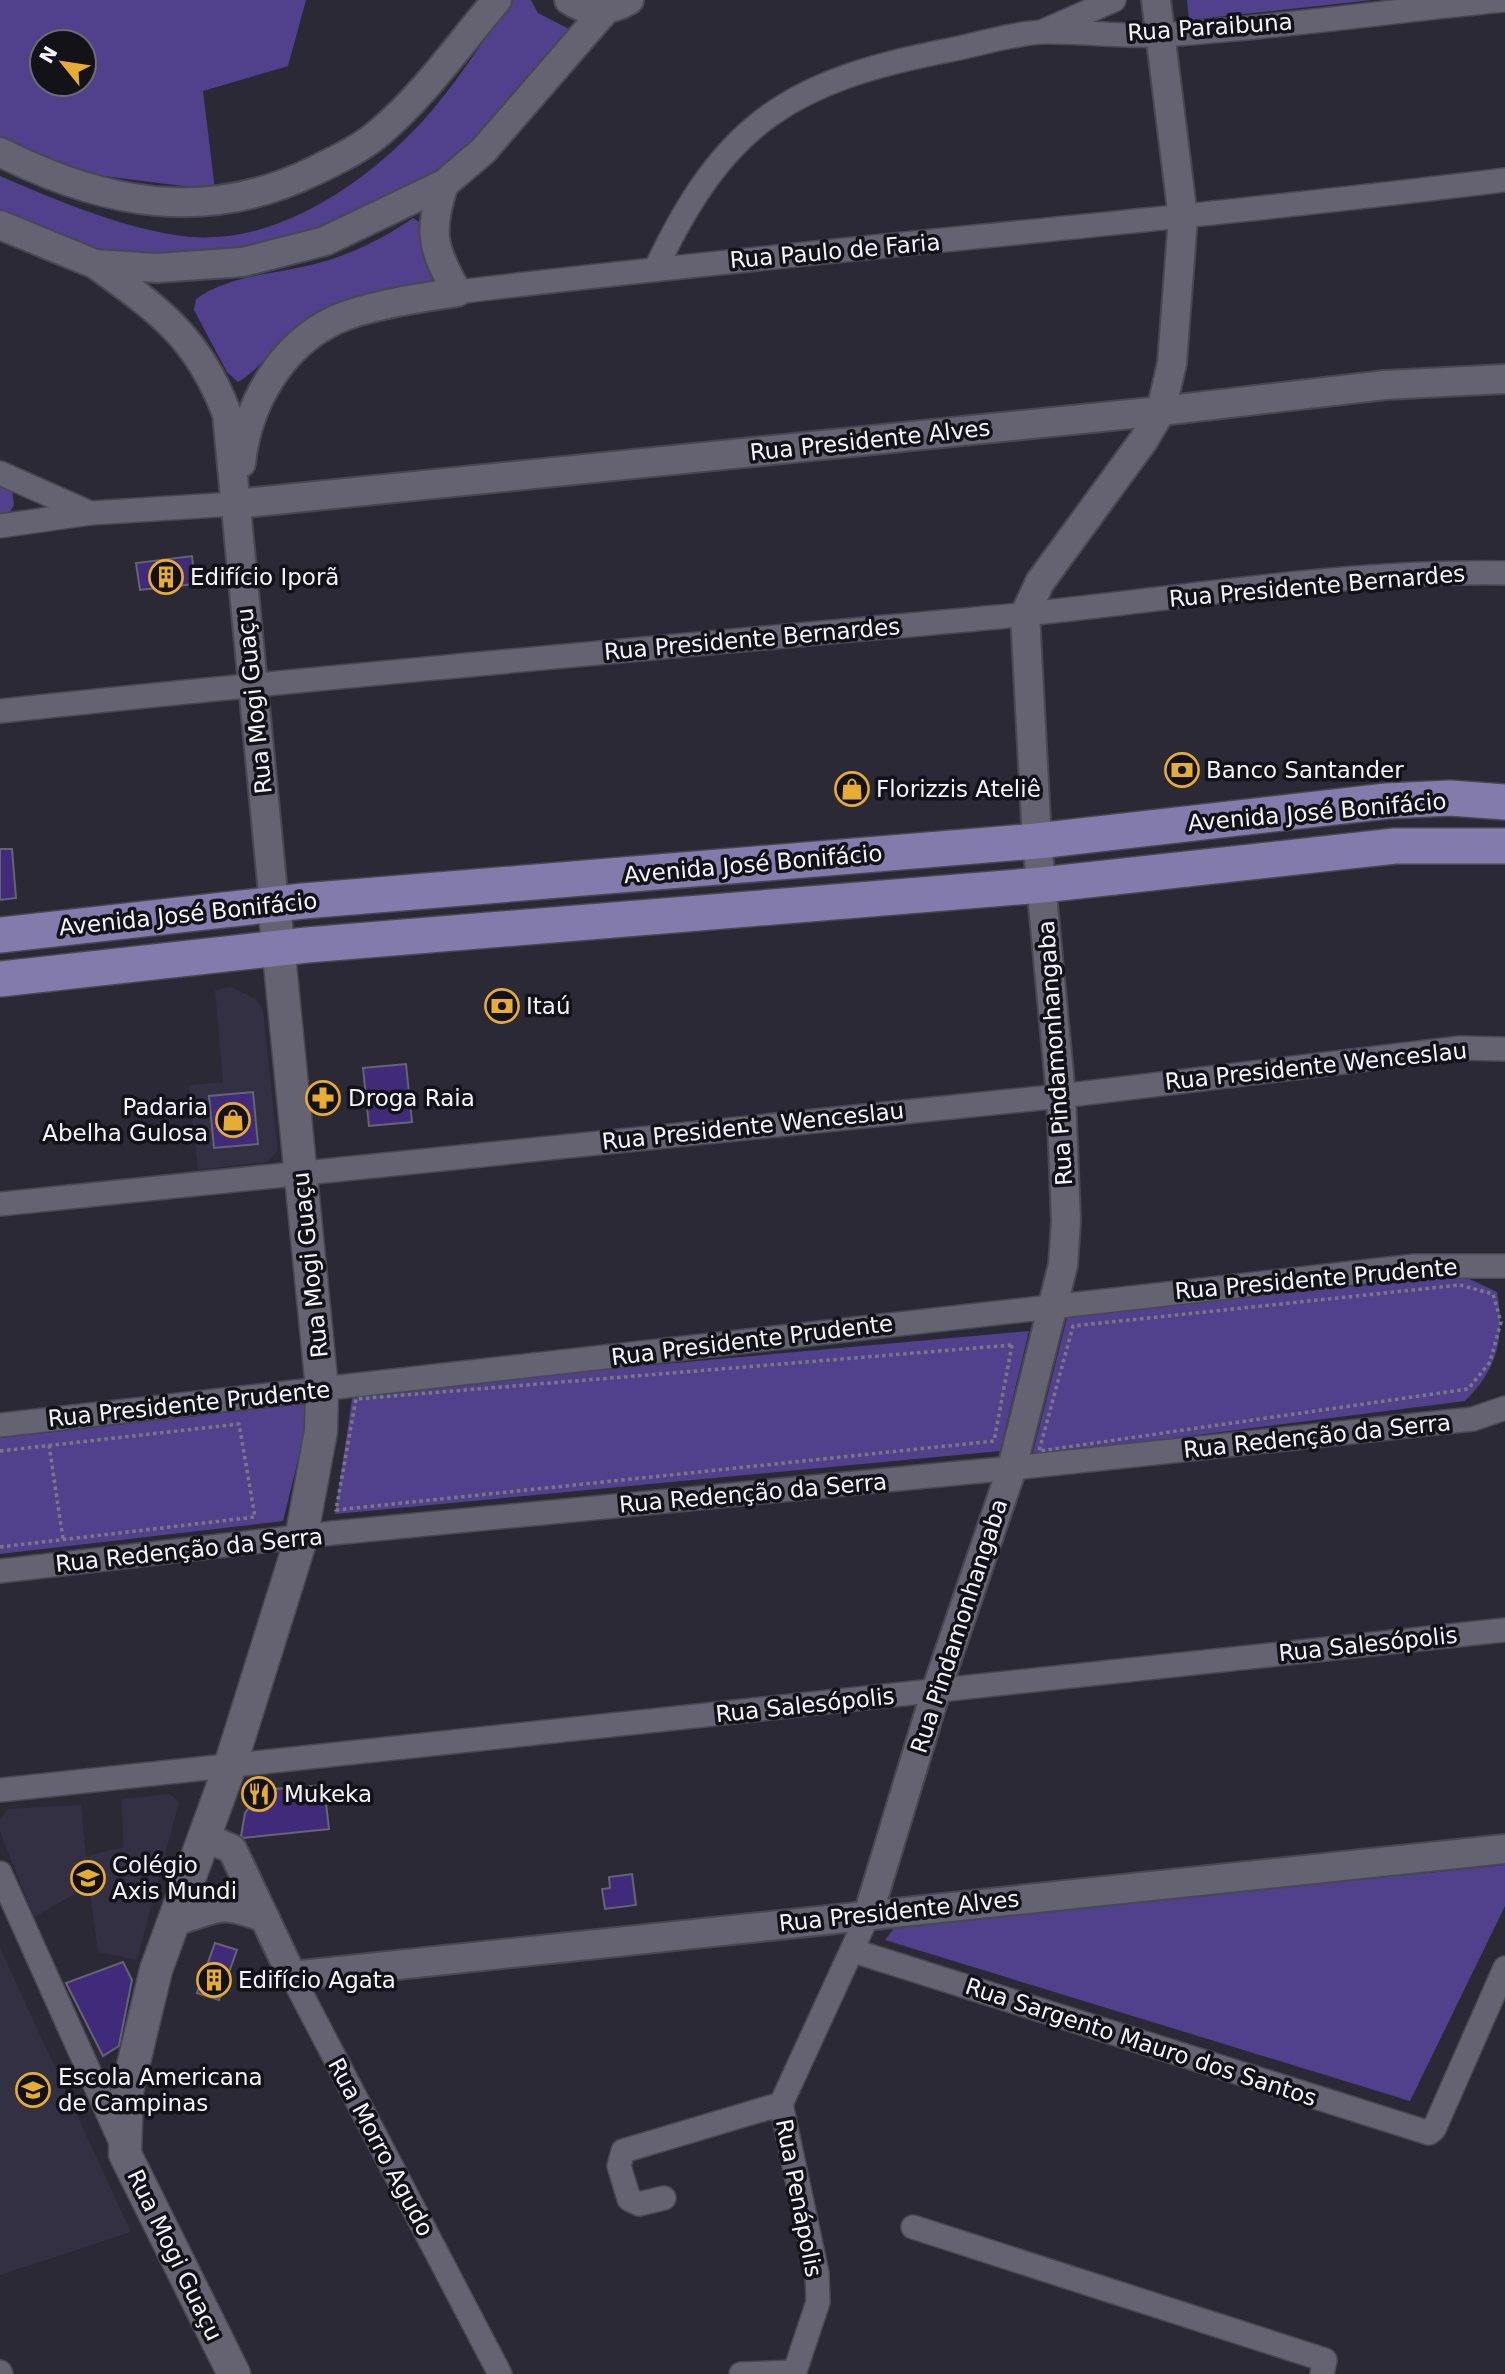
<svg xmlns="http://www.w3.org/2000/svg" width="1505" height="2374" viewBox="0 0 1505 2374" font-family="'DejaVu Sans',sans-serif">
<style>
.built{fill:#323042}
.green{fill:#51418d;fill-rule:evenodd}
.building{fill:#402b7b;stroke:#656472;stroke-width:2}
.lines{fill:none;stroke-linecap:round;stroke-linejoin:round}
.minor-casing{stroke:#494752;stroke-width:26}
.tertiary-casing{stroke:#494752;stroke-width:32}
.secondary-casing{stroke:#494752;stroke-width:35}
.primary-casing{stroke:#494752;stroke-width:38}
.path{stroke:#797883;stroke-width:3.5;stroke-dasharray:3.5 3.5;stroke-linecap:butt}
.minor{stroke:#656371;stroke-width:23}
.tertiary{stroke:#656371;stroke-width:28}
.secondary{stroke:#656371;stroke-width:32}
.primary{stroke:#827bac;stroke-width:35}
.labels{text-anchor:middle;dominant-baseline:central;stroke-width:7;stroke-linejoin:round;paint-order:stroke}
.street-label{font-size:23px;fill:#f4f3fb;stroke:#131218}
.poi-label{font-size:23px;fill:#f4f3fb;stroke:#131218;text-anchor:start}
</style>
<rect width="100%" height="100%" fill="#2a2935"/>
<g class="built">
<polygon points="231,987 256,999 263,1010 278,1150 268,1162 198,1170 189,1085 223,1082 215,990"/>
<polygon points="170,1794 179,1802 137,1960 98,1952 89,1886 34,1917 0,1832 0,1820 8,1809 81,1805 86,1856 124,1847 121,1799"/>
<polygon points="0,1948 131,2232 0,2275"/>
</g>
<g class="green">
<path d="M0,0H306L288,66L203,91L215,190L79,173L0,138ZM42,42H84V84H42Z"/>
<path d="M513,0H531L538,13L571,30L453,162L308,240L137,265L0,211V176C56,200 114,225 175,235C268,251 361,187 421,123C455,86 483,40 513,0Z"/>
<polygon points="1187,0 1372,0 1189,20"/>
<path d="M413,218L424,225L437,276C412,299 374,287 345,302C321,313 298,329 278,347C264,359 254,373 238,382L227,372L194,310L196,299C228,275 277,274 315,264C350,255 383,239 413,218Z"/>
<polygon points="0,484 12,490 14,505 7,518 0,519"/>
<path d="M1463,1276L1497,1292C1505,1337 1498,1368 1465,1401L1032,1456L1068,1314Z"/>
<polygon points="1029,1331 1000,1451 335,1514 353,1392"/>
<polygon points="312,1403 283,1521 0,1554 0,1438"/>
<polygon points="1505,1865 1505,1906 1410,2101 885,1940 895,1927"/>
</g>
<g class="building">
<polygon points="192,556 195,584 140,590 136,563"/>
<polygon points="0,849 12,849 16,898 0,900"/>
<polygon points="406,1064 412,1122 369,1126 363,1068"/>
<polygon points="253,1092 258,1144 214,1148 209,1096"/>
<polygon points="324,1785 329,1829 243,1838 241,1836 245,1813 262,1790"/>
<polygon points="632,1874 636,1905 605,1909 602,1889 610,1888 609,1877"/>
<polygon points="215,1943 237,1950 219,2000 197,1993"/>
<polygon points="123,1962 132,1980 120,2040 119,2046 103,2056 66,1983"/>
</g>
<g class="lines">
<g class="minor-casing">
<g id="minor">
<polyline points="1046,30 1114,0"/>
<path d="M656,268C725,121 793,80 950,50C980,44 1014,33 1044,32C1083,31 1122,37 1161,35C1275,28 1390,11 1504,0"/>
<path d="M457,292C806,250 1156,223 1505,180"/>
<polyline points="0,473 90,513"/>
<polyline points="0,526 91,513 235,504"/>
<path d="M0,711C332,676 665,647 998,617C1166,601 1337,570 1505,573"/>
<polyline points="0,1204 1061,1096 1460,1048 1505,1049"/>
<polyline points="0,1425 1415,1266 1505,1266"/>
<polyline points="0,1571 333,1533 1012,1468 1473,1419 1505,1408"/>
<polyline points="0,1790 1505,1630"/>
<polyline points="0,1873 123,2147"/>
<polyline points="854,1951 1429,2133 1434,2129 1505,1968"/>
<polyline points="292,1976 500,2374"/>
<polyline points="781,2104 868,1915"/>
<polyline points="664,2198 639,2204 629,2199 619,2166 623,2151 781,2104 817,2273 818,2302 794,2374"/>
<polyline points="913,2227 1325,2360 1322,2374"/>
<polyline points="0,2372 1,2374"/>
<polyline points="741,2374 795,2372"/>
</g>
</g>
<g class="tertiary-casing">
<g id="tertiary">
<path d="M569,0C587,13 611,11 629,0"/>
<path d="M0,152C105,205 207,224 316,170C338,159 362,148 380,132C425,94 459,44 497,0"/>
<polyline points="0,225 95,264 157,268 243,262 325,241 444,184 483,151 606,9"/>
<path d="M95,264C159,310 198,337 227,414L274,904"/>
<path d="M241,463C247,405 280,346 335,320C368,305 420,298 457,292C432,248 428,232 444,184"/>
<polyline points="235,504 1161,411 1385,385 1505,379"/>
<polyline points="205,1837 232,1849 292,1976 1505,1849"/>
<polyline points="868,1915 936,1691 1012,1468 1063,1265 1066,1221 1061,1096 1037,841 1025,614 1040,582 1143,441 1161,411 1172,363 1183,218 1156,0"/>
<path d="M175,1921C221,1908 217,1900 265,1918"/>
</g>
</g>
<g class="secondary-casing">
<polyline id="secondary" points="234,2374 125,2154 127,2091 156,1970 230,1766 301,1539 321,1431 322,1389 274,904"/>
</g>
<g class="primary-casing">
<g id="primary">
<polyline points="0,935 303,901 1037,841 1387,801 1450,798 1505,802"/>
<polyline points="0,979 307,945 1042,885 1395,846 1505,846"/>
</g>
</g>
<g class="path">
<polygon points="1460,1285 1493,1294 1501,1322 1490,1362 1468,1389 1039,1451 1073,1326"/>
<polygon points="1012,1345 994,1441 336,1510 356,1399"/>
<polyline points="49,1445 63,1539"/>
<polyline points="0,1451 239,1424 255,1517 0,1547"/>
</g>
<use href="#minor" class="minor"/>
<use href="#tertiary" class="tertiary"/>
<use href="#secondary" class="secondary"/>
<use href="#primary" class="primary"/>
</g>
<defs>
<g id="building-ring" transform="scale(1.75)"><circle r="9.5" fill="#131218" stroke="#e7ac36" stroke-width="1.5"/><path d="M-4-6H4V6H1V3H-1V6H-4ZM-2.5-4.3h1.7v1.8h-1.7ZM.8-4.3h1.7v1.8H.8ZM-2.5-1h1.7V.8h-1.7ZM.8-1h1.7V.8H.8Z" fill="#e7ac36"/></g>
<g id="bank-ring" transform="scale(1.75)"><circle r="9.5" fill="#131218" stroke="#e7ac36" stroke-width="1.5"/><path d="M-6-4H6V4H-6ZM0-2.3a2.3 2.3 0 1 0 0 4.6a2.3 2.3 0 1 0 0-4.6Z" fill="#e7ac36"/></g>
<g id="shop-ring" transform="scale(1.75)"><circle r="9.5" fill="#131218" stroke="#e7ac36" stroke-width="1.5"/><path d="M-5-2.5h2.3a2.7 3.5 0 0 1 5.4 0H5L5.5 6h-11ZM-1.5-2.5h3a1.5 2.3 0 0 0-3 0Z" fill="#e7ac36"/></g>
<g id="pharmacy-ring" transform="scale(1.75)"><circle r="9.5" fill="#131218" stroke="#e7ac36" stroke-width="1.5"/><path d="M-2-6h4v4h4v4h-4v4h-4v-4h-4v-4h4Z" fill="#e7ac36"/></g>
<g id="restaurant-ring" transform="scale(1.75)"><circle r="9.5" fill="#131218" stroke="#e7ac36" stroke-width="1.5"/><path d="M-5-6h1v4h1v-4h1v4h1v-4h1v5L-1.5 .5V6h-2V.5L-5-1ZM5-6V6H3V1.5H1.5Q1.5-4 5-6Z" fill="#e7ac36"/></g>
<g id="school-ring" transform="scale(1.75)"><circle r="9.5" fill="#131218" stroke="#e7ac36" stroke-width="1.5"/><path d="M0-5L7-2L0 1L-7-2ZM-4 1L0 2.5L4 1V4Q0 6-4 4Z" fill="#e7ac36"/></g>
</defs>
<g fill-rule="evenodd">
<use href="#building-ring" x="166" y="577"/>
<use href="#bank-ring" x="1182" y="770"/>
<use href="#shop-ring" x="852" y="789"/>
<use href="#bank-ring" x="502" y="1006"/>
<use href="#pharmacy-ring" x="323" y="1098"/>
<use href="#shop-ring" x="233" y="1120"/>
<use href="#restaurant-ring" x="259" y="1794"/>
<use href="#school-ring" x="88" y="1878"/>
<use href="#building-ring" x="214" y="1980"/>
<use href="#school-ring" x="33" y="2090"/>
</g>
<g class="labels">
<g class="street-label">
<text transform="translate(1210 27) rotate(-4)">Rua Paraibuna</text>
<text transform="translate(835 251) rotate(-5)">Rua Paulo de Faria</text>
<text transform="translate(870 440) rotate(-6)">Rua Presidente Alves</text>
<text transform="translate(1317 586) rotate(-5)">Rua Presidente Bernardes</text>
<text transform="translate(752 639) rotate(-5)">Rua Presidente Bernardes</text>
<text transform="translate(254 701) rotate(-96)">Rua Mogi Guaçu</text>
<text transform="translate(1317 812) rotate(-5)">Avenida José Bonifácio</text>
<text transform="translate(753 864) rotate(-5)">Avenida José Bonifácio</text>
<text transform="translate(188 914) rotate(-6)">Avenida José Bonifácio</text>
<text transform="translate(1055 1053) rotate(-94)">Rua Pindamonhangaba</text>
<text transform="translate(1316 1066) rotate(-6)">Rua Presidente Wenceslau</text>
<text transform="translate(753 1126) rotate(-6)">Rua Presidente Wenceslau</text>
<text transform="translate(310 1265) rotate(-96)">Rua Mogi Guaçu</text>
<text transform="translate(1316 1279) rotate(-5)">Rua Presidente Prudente</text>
<text transform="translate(752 1340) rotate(-7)">Rua Presidente Prudente</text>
<text transform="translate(189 1404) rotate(-6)">Rua Presidente Prudente</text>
<text transform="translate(1317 1436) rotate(-6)">Rua Redenção da Serra</text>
<text transform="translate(753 1493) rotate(-5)">Rua Redenção da Serra</text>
<text transform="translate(189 1550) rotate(-6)">Rua Redenção da Serra</text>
<text transform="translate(959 1626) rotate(-72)">Rua Pindamonhangaba</text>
<text transform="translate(1368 1644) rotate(-6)">Rua Salesópolis</text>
<text transform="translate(805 1705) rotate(-6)">Rua Salesópolis</text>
<text transform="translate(899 1911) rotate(-6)">Rua Presidente Alves</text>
<text transform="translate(1141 2042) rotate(18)">Rua Sargento Mauro dos Santos</text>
<text transform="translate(381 2147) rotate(62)">Rua Morro Agudo</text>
<text transform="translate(799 2198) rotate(79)">Rua Penápolis</text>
<text transform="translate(175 2255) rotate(64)">Rua Mogi Guaçu</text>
</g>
<g class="poi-label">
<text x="190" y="577">Edifício Iporã</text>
<text x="1206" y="770">Banco Santander</text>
<text x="876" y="789">Florizzis Ateliê</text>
<text x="526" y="1006">Itaú</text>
<text x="348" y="1098">Droga Raia</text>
<text x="208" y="1107" text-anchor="end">Padaria<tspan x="208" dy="26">Abelha Gulosa</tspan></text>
<text x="284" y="1794">Mukeka</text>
<text x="112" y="1865">Colégio<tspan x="112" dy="26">Axis Mundi</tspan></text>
<text x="238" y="1980">Edifício Agata</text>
<text x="58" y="2077">Escola Americana<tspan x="58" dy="26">de Campinas</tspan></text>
</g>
</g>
<g transform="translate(63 63) rotate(300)"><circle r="33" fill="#131218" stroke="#6d6c73" stroke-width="2"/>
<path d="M0-5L12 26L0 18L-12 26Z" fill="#e7ac36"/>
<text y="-10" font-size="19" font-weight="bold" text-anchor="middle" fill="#f4f3fb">N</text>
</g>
</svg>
